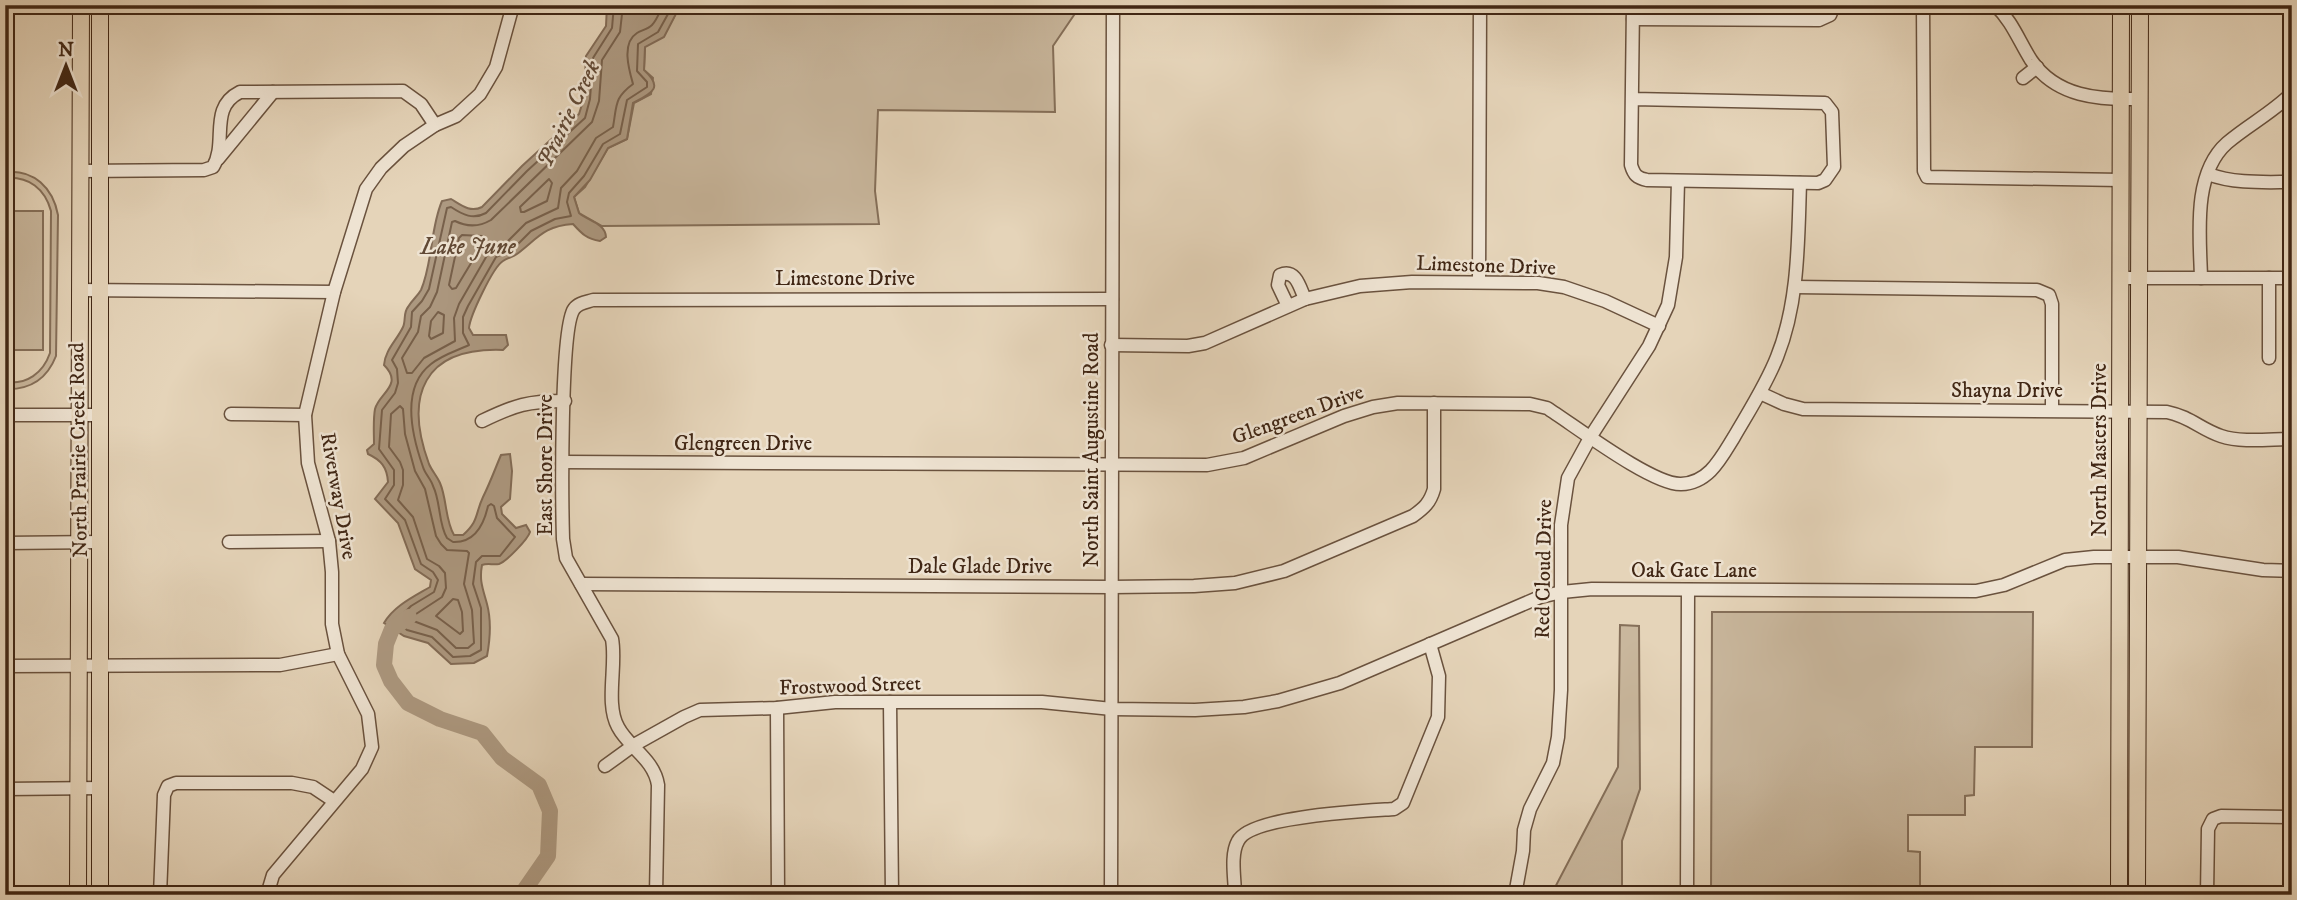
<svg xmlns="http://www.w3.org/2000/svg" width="2297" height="900" viewBox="0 0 2297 900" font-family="'IM FELL DW Pica',serif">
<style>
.green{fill:#c9b79d;stroke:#856f59;stroke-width:2}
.water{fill:#ad9981;stroke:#826b56;stroke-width:2}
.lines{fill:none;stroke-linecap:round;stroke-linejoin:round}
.shore{stroke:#77604b;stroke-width:2}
.stream{stroke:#826b56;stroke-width:2.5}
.river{stroke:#ad9981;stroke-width:16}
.minor-casing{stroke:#6a523e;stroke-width:15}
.major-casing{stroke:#412715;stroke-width:18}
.minor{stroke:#eee3d2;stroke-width:12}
.major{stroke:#e5d4b9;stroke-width:16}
.labels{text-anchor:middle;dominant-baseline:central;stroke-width:5;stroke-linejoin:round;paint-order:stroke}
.street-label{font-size:21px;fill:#412715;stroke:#eee3d2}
.water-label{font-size:23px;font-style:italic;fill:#614935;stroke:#eee3d2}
</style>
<rect width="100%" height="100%" fill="#e5d4b9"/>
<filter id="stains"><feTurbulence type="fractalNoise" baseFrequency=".00286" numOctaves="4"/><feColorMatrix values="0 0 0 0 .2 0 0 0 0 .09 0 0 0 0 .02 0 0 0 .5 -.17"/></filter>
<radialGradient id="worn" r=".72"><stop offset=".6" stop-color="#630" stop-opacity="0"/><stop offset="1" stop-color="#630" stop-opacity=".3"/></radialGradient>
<g class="green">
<polygon points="683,5 699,5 715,12 721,12 722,5 1067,5 1074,15 1053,46 1055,112 878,110 875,191 879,224 602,226 579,213 574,197 585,187 608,148 627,139 634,103 651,94 653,78 644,70 645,46 663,37 680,6"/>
<path d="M5,172C34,169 53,188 58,215L56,356C47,379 29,390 5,389V382C27,385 43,373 50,353L51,211C45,189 29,176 5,178Z"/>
<rect x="5" y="211" width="38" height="139"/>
<polygon points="1712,612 2033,612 2032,747 1975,747 1974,795 1965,796 1965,815 1908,815 1908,851 1920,852 1920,895 1711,895"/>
<polygon points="1620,625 1639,626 1640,789 1622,841 1622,895 1551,895 1618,767"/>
</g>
<path class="water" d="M607,5H683L680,6L664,37L645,47L644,70C664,88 652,93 633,103L627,139L608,148L590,180L574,197L579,213C588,221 605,223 606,237L600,241C587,239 582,234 573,224C544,226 538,238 517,254C513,257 507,258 503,261C493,267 470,316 469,328L473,335H506L508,345L503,350C423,347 404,396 429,464C432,471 437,476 440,483C447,499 445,520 454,535H463C479,521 475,514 483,497C490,483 495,469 501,455L510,454L512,471L510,499L501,507L502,514L516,528L526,525L530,532C528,539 506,562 499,564C493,565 487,563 482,565C479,581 483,589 487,604C491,619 490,640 487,656L474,663L451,664L428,643L404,636L384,623C394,606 413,597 430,587L431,580L415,569L398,523L375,499L388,482C387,467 381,460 368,454L367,450L374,444C374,433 373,420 375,409C379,393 404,385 384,365C385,350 397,340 403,327C406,321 403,313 408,307C412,300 417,297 421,290C433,262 430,229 442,201L451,199C461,205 470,213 482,207L522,166L579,114L584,98L586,56L606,26Z"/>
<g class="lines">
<g class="shore">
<path d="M614,5L612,28L593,58L590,99L585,118L527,171L486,213C473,220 463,215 451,207L447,208L429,289L422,301L412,312L411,327L392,360L397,369L398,383L395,393L382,410L379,449L394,470V485L385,499L405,520L421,564L433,572L438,580L434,592L411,606L396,621L407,630L432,637L453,657L470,656L481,650V608L473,584L476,562L482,556H500L515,537L497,518L494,506L491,504L488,506C484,524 475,543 453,542L447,538C438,523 441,502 433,486C431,479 425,474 423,467C412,436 400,388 431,364C442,355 456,351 469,345L463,333V317L468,306L496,257L513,249L531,231L555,219L571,216L567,202L569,193L584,176L603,144L620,134L627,100L647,87V82L637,71L638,44L658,32L673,5"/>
<path d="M623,5L620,32L602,60L599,101L592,122L491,220C479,227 467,227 455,221L452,222L437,292L430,307L421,316L418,332L402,358L407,373H412L424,358L455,341L454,318L459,304L489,252L507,242L526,223L558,208L561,188L577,171L596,138L613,127C617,105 614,98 633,84C629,70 621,43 637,33C642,30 648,29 652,25C657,20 660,11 663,5"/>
<polygon points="549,179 552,183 547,201 524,212 521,212 520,207"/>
<polygon points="462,235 482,236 485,240 456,288 452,289 449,285 459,238"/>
<polygon points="438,312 444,315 443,333 431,339 429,336 431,321"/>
<polygon points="400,406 403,409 405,434 415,471 425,489 436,536 441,544 447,550 467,551 469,553 464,584 472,610 474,643 468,648 456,648 437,630 411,620 416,614 442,597 446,588 445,573 439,566 427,559 413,517 398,500 403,485 403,470 400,462 389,447 391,414"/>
<polygon points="453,599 458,600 462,612 463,631 460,634 436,616"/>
</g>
<polyline class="stream" points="9,895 10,817"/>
<polyline class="river" points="409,617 392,629 386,644 384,665 391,681 408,703 440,719 482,733 502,758 539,785 550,811 548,856 521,895"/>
<g class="minor-casing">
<g id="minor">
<polyline points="1923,5 1924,171 1927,177 2121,180"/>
<path d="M1995,5C2012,21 2019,41 2031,60C2056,97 2099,100 2140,99"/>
<polyline points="1633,19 1819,20 1830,15 1834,5"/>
<polyline points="2023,78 2037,67"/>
<path d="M1633,99L1825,103L1832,112L1834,167L1825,180L1818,183L1647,180C1637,178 1634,175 1631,165L1633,5"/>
<polyline points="218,159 273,92"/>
<path d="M80,171L204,170L213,167C228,142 208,108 240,92L403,91L421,104L435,125"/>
<path d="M2208,174C2235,184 2264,182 2292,182"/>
<polyline points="2122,278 2292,278"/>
<path d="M2201,278C2200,236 2192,174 2227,143C2248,125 2272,113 2292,93"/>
<polyline points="2269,278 2269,358"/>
<polyline points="1479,282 1480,5"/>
<polyline points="1795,287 2037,290 2049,295 2052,304 2052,410"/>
<polyline points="79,290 334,292"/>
<path d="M1288,306L1278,285L1280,275C1296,268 1300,288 1305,299"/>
<polyline points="1111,345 1188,346 1205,343 1305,299 1360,286 1412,282 1538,283 1564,287 1605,301 1659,326"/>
<path d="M1760,393L1784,404L1803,409L2167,412C2191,417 2200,429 2221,436C2242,443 2270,439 2292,439"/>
<polyline points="231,414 305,415"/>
<polyline points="5,415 98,415"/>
<path d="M482,421C515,405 528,401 565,401"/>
<path d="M563,462L1207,465L1244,458L1344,416L1373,407L1398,403L1530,404L1547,408C1574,425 1652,485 1681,484C1709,483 1721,458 1734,437C1749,411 1766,385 1777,357C1799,302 1798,241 1800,183"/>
<polyline points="229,542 329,541"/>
<polyline points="5,543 101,542"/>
<path d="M581,584L1112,587L1194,586L1235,583L1284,571L1413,516C1424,508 1430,503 1434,489V403"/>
<polyline points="5,666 280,665 338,654"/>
<polyline points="890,702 892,895"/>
<polyline points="777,708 778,895"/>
<polyline points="605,766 634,745 684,717 700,710 777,708 835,702 1042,702 1112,709 1195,710 1244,707 1278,701 1340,683 1540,597 1562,592 1592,589 1976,591 2004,585 2065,560 2094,557 2178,557 2263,570 2292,571"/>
<polyline points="5,789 101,788"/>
<polyline points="160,895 164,795 168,786 176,783 292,783 313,787 334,801"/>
<polyline points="267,895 273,875 362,769 372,747 368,714 338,654 332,624 332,572 329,541 308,463 305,415 334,292 366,189 381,168 404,146 435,125 456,116 480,94 496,67 513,5"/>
<path d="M656,895L658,785C654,759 629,748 618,727C605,704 617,665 612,639L566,558L563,539C562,504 560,328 574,309C578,303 587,302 593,300L1112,299"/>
<polyline points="1111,895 1113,5"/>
<path d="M1235,895C1235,879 1230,855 1238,841C1250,816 1365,811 1394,809L1403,803L1438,717L1439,676L1430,644"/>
<polyline points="1515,895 1523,851 1524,830 1530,809 1553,763 1558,737 1561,690 1561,525 1568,478 1591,436 1649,346 1668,305 1676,257 1678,181"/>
<polyline points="1687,895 1688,590"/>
<polyline points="2207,895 2208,829 2213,819 2221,816 2292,817"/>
</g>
</g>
<g class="major-casing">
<g id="major">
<polyline points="100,5 100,895"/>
<polyline points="78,895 81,5"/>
<polyline points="2119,895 2121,5"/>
<polyline points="2137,895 2140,5"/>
</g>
</g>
<use href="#minor" class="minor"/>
<use href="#major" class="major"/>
</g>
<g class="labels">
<g class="street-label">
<text transform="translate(1486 266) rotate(2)">Limestone Drive</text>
<text x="845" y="279">Limestone Drive</text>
<text x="2007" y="391">Shayna Drive</text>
<text transform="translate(1298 415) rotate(-20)">Glengreen Drive</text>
<text x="743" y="444">Glengreen Drive</text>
<text transform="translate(79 450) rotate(-91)">North Prairie Creek Road</text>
<text transform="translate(1092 450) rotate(-90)">North Saint Augustine Road</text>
<text transform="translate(2100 450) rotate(-90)">North Masters Drive</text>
<text transform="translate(546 465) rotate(-90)">East Shore Drive</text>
<text transform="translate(338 496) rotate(80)">Riverway Drive</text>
<text x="980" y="567">Dale Glade Drive</text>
<text transform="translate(1544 569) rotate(-89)">Red Cloud Drive</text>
<text x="1694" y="571">Oak Gate Lane</text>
<text transform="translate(850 686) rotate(-2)">Frostwood Street</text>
</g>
<g class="water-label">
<text transform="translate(569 114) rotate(-64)">Prairie Creek</text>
<text x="468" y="247">Lake June</text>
</g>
</g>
<rect width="2297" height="900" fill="none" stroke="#e5d4b9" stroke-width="28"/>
<rect x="7" y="7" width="2283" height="886" fill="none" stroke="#412715" stroke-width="3.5"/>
<rect x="14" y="14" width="2269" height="872" fill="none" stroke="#412715" stroke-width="2"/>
<g transform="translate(66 66)" stroke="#eee3d2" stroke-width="5" paint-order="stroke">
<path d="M0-5L12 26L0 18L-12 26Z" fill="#412715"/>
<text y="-10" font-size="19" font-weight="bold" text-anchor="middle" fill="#412715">N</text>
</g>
<rect width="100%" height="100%" filter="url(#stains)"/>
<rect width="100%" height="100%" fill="url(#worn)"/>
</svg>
